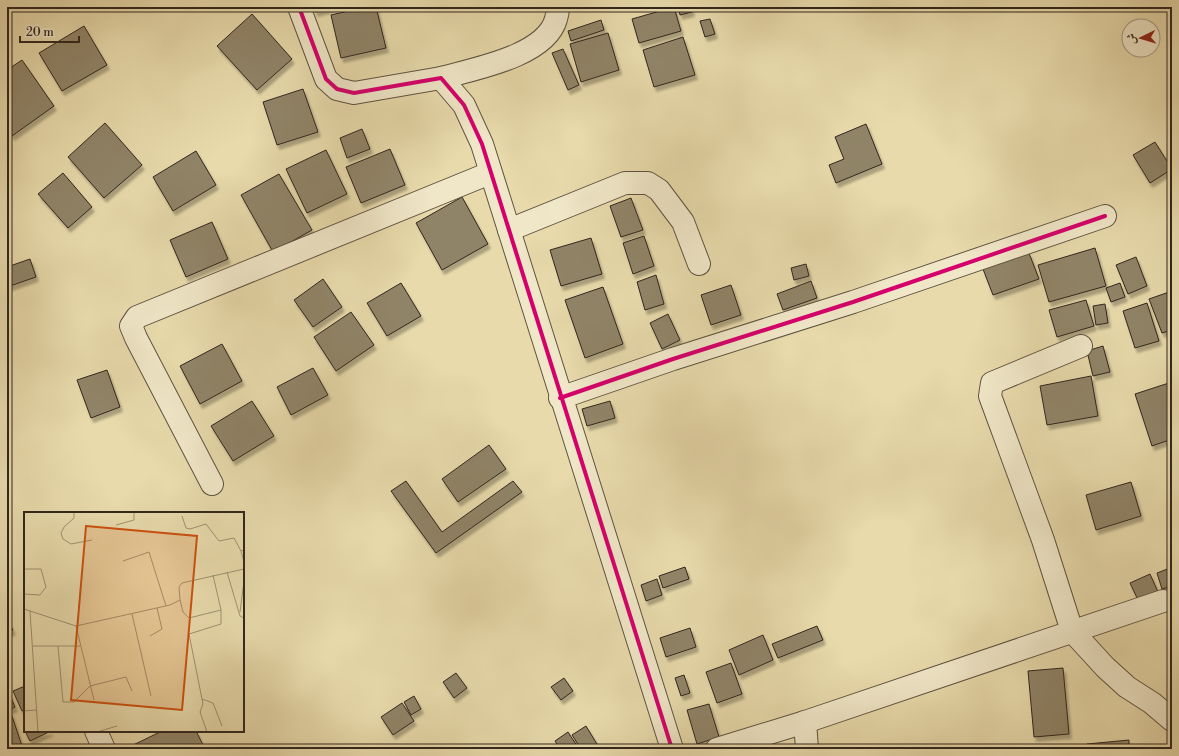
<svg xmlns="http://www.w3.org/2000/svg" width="1179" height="756" viewBox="0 0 1179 756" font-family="'Libre Bodoni',Amiri,serif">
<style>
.building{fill:#908467;stroke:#31261e;filter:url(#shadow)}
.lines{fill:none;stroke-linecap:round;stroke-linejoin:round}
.minor-casing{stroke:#5f5341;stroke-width:24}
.minor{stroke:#f0e7c8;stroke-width:22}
.cycleway-casing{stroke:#f0e7c8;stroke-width:6}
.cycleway{stroke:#d6006c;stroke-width:4}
.inset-road{fill:none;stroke:#9f9273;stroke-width:1}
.view{fill:#cd510f;fill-opacity:0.15;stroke:#cd510f;stroke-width:2}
.inset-edge{fill:none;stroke:#31261e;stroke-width:2}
</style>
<defs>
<filter id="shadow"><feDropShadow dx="2.5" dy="4.5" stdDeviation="1" flood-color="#0004"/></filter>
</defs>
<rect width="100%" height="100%" fill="#e8daab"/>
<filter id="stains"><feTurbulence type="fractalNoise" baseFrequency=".005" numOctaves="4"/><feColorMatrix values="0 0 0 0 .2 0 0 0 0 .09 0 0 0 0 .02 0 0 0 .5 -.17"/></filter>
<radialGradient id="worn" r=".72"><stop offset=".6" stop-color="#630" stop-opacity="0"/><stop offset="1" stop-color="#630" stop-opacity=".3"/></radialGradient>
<g class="building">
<polygon points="314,7 335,7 315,12"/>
<polygon points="366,7 376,7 386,48 341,58 331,15"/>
<polygon points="674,7 681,31 639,43 632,19"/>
<polygon points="678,7 691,7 692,12 680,15"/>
<polygon points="252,14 292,59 257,90 217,46"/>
<polygon points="710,19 715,34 705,37 700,21"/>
<polygon points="601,20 604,30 571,41 568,31"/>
<polygon points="84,26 107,65 62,91 39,53"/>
<polygon points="608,33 619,70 581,82 570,44"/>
<polygon points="683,37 695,75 654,87 643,50"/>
<polygon points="563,49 579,85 568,90 552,53"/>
<polygon points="22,60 54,106 12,136 7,129 7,70"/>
<polygon points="303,89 318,132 277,145 263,102"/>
<polygon points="105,123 142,165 104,198 68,157"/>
<polygon points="866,124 882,164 836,183 829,165 844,159 835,137"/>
<polygon points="362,129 370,149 347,158 340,138"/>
<polygon points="1155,142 1172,169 1150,183 1133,155"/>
<polygon points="390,149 405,185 361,203 346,167"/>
<polygon points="326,150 347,194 307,213 286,169"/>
<polygon points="196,151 216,185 173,211 153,177"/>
<polygon points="63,173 92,207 68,228 38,194"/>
<polygon points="279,174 312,230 273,252 241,195"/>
<polygon points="462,197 488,244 442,270 416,223"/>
<polygon points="631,198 643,230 621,237 610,206"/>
<polygon points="212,222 228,259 186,277 170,240"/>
<polygon points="644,236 654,266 633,274 623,243"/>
<polygon points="591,238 602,274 561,286 550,250"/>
<polygon points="1095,248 1106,286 1049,302 1038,265"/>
<polygon points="1029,253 1039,279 993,295 983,269"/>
<polygon points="1136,257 1147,286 1128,294 1116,265"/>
<polygon points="30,259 36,277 7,287 7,267"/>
<polygon points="806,264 809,276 794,280 791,268"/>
<polygon points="656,275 664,304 645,310 637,282"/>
<polygon points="323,279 342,307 313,327 294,300"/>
<polygon points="811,281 817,298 783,310 777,294"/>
<polygon points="401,283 421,316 387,336 367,303"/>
<polygon points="1120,283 1125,297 1111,302 1106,288"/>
<polygon points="731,285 741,315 711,325 701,295"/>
<polygon points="603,287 623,344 585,358 565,300"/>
<polygon points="1172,291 1172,330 1162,333 1149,299"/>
<polygon points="1086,300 1094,326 1057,337 1049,310"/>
<polygon points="1147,303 1159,341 1135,348 1123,311"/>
<polygon points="1105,304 1108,323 1096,325 1093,306"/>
<polygon points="351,312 374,345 336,371 314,337"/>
<polygon points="668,314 680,340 662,349 650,323"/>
<polygon points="222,344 242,381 200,404 180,366"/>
<polygon points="1103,346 1110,372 1093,376 1087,351"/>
<polygon points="313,368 328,395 291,415 277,387"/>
<polygon points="107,370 120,407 91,418 77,380"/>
<polygon points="1091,376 1098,416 1047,425 1040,386"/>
<polygon points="1172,382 1172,439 1152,446 1135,394"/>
<polygon points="252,401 274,436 233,461 211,426"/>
<polygon points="610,401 615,418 587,426 582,409"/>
<polygon points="489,445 506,469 458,502 442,479"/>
<polygon points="406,481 442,532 513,481 522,492 436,553 391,491"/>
<polygon points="1131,482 1141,516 1096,530 1086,495"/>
<polygon points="685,567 689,579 663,588 659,576"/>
<polygon points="1170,568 1172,586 1162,589 1157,573"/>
<polygon points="1150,574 1158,592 1138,600 1130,583"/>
<polygon points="657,579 662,595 646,601 641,585"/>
<polygon points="7,620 13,630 7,634"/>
<polygon points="817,626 823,640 778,658 772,644"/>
<polygon points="690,628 696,647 666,657 660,638"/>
<polygon points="763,635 773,660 739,675 729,650"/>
<polygon points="731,663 742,694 717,703 706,672"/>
<polygon points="1063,668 1069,734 1034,737 1028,671"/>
<polygon points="456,673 467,688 454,698 443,682"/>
<polygon points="684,675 690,693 681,696 675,678"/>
<polygon points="564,678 573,691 561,700 551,687"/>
<polygon points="25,686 25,710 22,711 13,691"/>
<polygon points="9,693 15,707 7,711 7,694"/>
<polygon points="414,696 421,709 411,715 404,702"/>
<polygon points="402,703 414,721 393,735 381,717"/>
<polygon points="709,704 719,737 697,744 687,710"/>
<polygon points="11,713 22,746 7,749 7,715"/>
<polygon points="586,726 600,749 581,749 572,735"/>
<polygon points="25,731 51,731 30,741"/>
<polygon points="162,731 196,731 203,745 195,749 125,749"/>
<polygon points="568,732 579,749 560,749 555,741"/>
<polygon points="1129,740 1129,749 1087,749 1087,744"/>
</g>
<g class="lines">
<g class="minor-casing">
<g id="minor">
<polyline points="299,7 326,79 337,89 354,93 441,78 464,105 482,144 672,749"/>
<path d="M441,78C474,69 546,56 556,19C557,14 559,11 557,7"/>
<polyline points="509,230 625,183 648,183 659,190 683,222 699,264"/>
<polyline points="1081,346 992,383 990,396 1043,540 1072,631 1105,667 1127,687 1152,703 1172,720"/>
<polyline points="560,398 673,359 853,302 1105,216"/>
<polyline points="212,484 136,338 131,326 137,317 490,173"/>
<polyline points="805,722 807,749"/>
<polyline points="96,731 104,749"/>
<polyline points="717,749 805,722 1163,601"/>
</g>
</g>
<use href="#minor" class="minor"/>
<g class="cycleway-casing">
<g id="cycleway">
<polyline points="299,7 326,79 337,89 354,93 441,78 464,105 482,144 672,749"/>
<polyline points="560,398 673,359 853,302 1105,216"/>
</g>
</g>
<use href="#cycleway" class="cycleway"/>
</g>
<g transform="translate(24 512)">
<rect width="220" height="220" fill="#e8daab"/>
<path class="inset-road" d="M50,0V6L40,15L37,21L39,27L47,32L68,28M158,4L162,16L166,17L182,12L195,29L210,26L217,39M92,13L110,8V0M220,38L217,39L220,50M99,49L125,40L142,94M0,57H17L22,75L16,83L0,82M203,60L216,104L220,106M156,88L159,100L165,106L197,98L189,63M0,97L6,99L14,220M6,99L52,114L146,93L156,88L155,75L158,71L220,57M216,100L220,69M108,102L127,184M52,114L70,188M126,124L138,117L133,96M9,134H56M34,134L39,190H50L66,174L102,165L108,179M178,187L189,191L198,214M0,199L12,198M73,220L93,214M183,220L176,200L179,192L165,122L197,112V98"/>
<path class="view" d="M62,14L173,24L158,198L47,188Z"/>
<rect width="220" height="220" class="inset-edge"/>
</g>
<rect width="1179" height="756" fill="none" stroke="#e8daab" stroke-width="24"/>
<rect x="8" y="8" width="1163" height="740" fill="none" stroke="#31261e" stroke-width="2"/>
<rect x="12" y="12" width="1155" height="732" fill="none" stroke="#31261e"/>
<g transform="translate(1141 38) rotate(265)"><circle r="19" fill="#f0e7c8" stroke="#a49a84"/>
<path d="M0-3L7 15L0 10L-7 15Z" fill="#8f2418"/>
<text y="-6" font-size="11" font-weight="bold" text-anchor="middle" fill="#31261e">ش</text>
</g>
<path d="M20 36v6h59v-6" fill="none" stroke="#31261e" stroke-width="2"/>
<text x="26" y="36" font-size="12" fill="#31261e" stroke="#f0e7c8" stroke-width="3" paint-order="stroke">20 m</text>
<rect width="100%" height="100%" filter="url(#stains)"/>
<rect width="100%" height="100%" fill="url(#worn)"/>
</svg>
